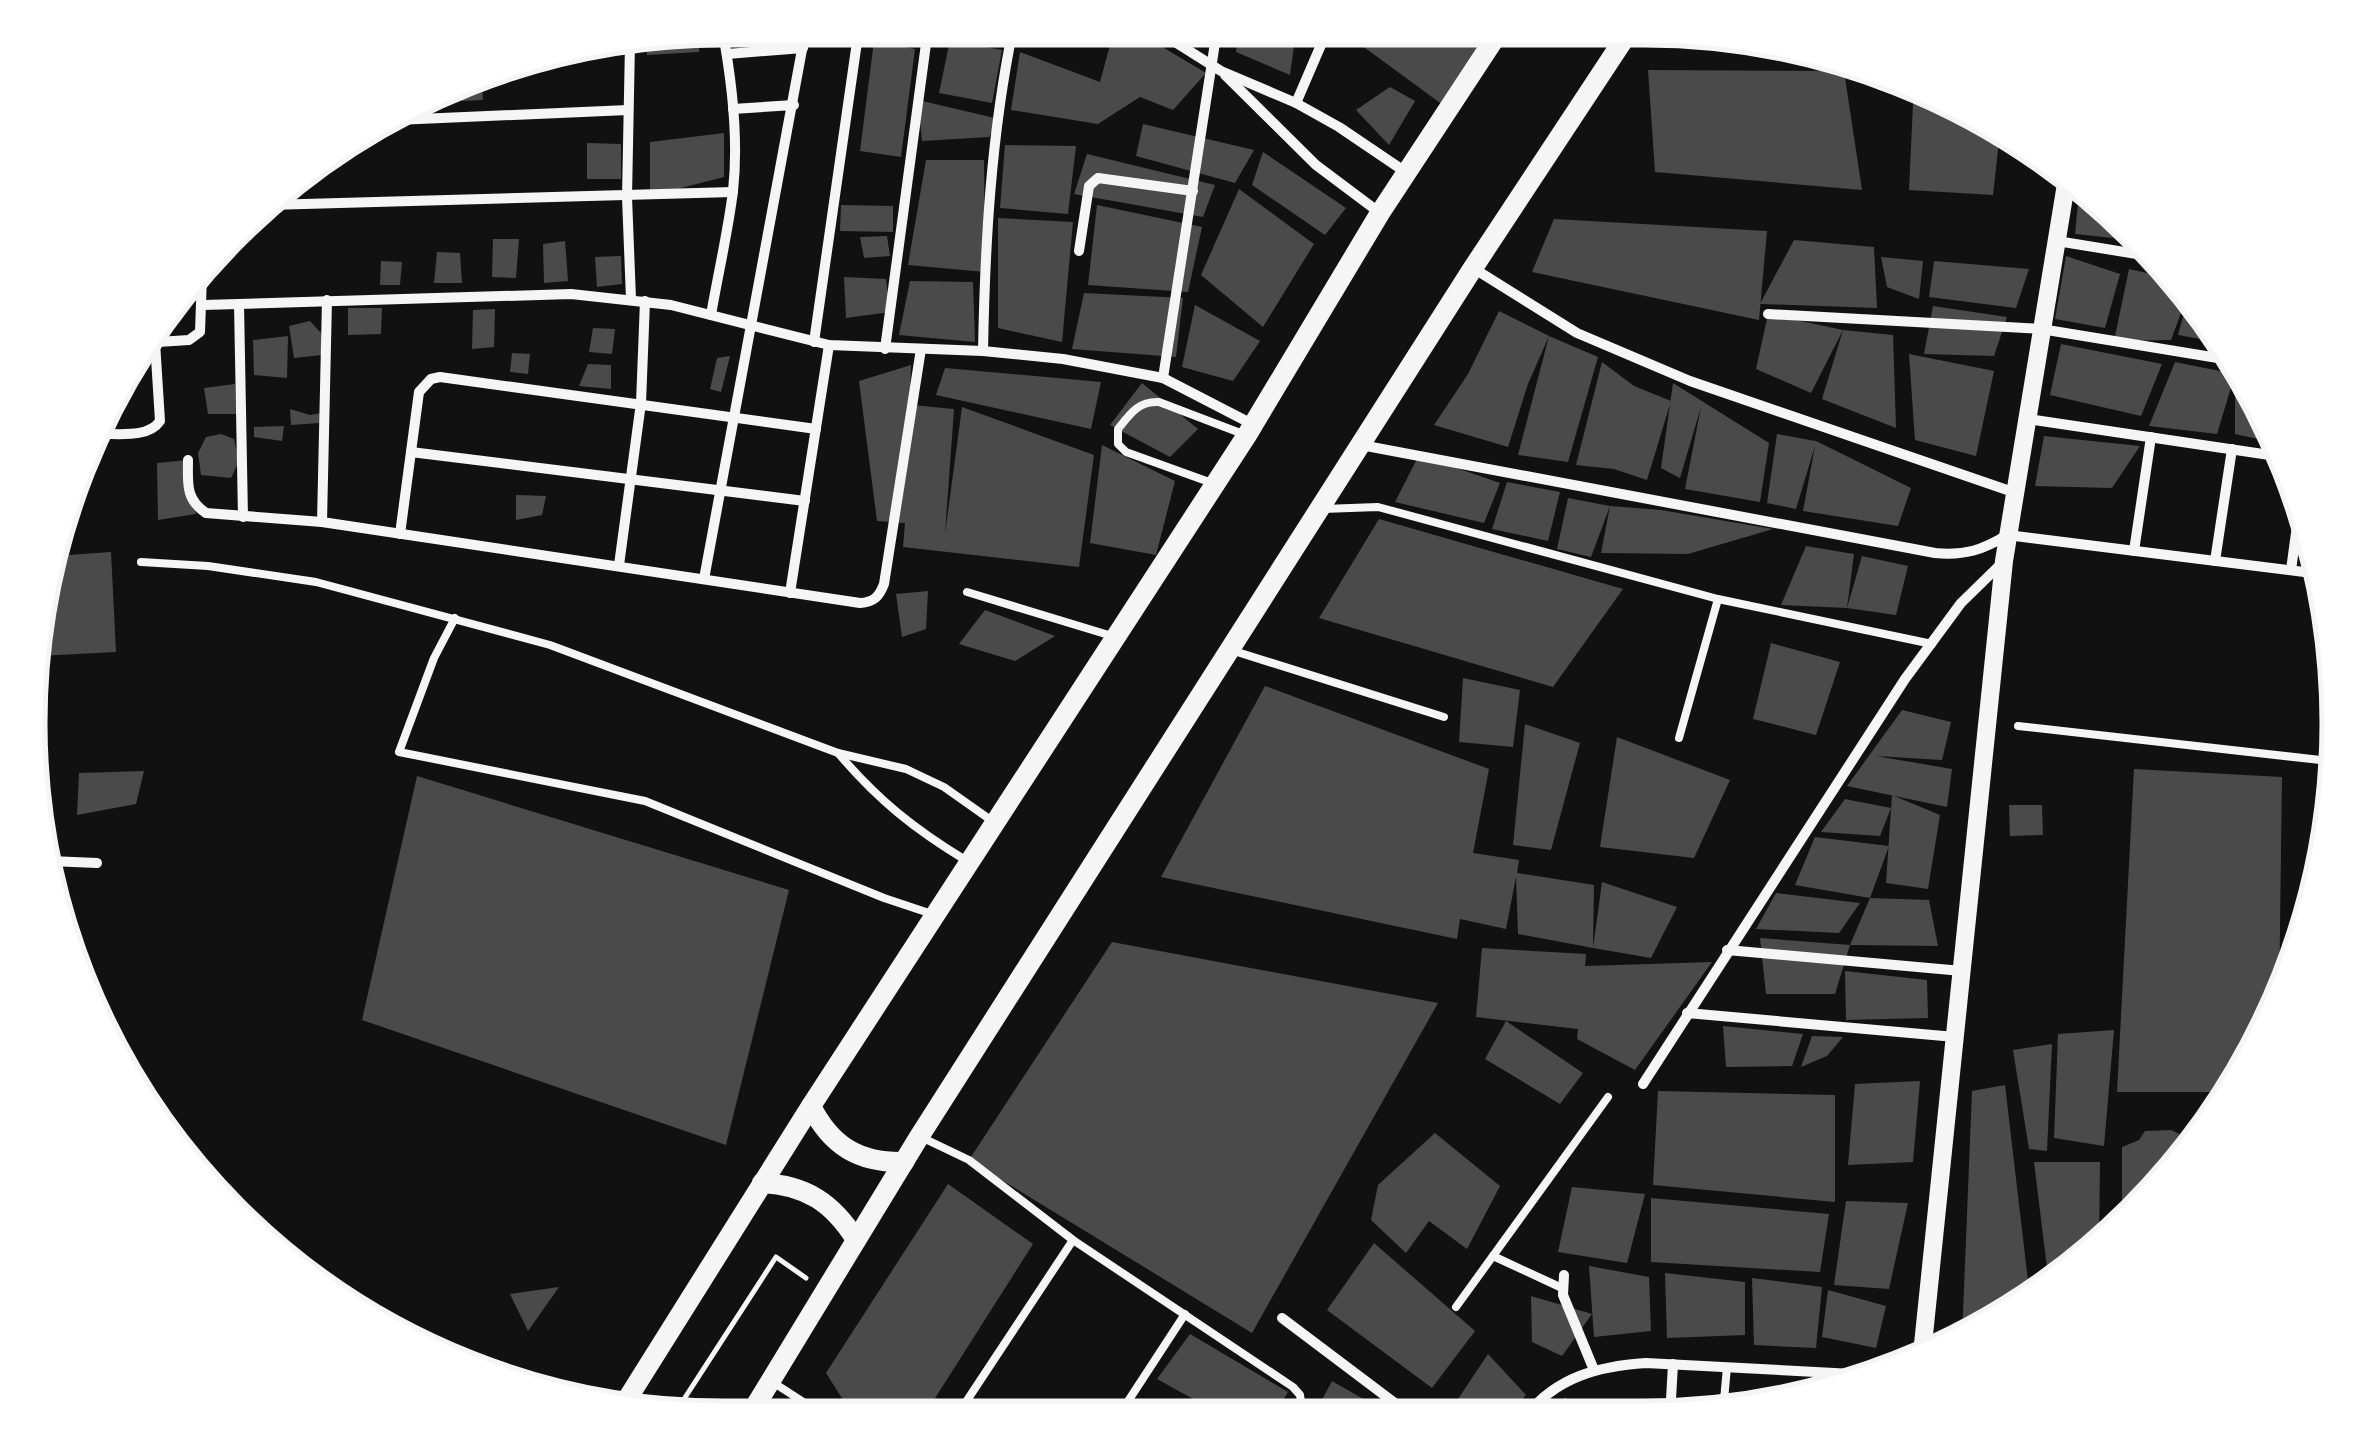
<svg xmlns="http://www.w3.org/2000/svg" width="2367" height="1446" viewBox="0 0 2367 1446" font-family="'PT Sans',sans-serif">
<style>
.building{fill:#4a4a4a}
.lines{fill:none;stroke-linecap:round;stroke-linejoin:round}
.path{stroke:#f5f5f5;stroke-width:5}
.service{stroke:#f5f5f5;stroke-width:8}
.minor{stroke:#f5f5f5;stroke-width:10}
.tertiary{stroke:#f5f5f5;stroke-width:18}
.secondary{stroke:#f5f5f5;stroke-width:20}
.rim{fill:none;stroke:#f5f5f5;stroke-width:5}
</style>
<rect width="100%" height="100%" fill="#111"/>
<g class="building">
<polygon points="1035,29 1033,47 972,30 972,29"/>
<polygon points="1114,30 1134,30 1206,73 1173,110 1140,97 1098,124 1011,110 1020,52 1100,82"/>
<polygon points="700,31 699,52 647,55 647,40"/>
<polygon points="1239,31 1296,31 1290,75 1236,52"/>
<polygon points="1364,31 1497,32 1447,108 1357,42"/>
<polygon points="950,40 1002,50 992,103 939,93"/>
<polygon points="874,41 915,49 901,157 860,151"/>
<polygon points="1648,70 1844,71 1862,190 1655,172"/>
<polygon points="481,74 483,100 462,101 461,85"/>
<polygon points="1914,83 2000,132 1993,195 1909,190"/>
<polygon points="1390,87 1415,101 1389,145 1356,110"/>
<polygon points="918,100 999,119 989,137 922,141"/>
<polygon points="1143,124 1254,150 1235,183 1136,156"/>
<polygon points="724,133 724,177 650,196 650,142"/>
<polygon points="587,143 621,144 621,179 587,179"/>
<polygon points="1005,145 1076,146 1068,214 1000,208"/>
<polygon points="1263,152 1346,208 1325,235 1252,185"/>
<polygon points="1087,154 1215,185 1203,217 1074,194"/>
<polygon points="926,160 984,160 985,272 908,265"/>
<polygon points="2080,183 2127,227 2142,241 2075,234"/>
<polygon points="1239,189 1314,244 1263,327 1201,275"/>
<polygon points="841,205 893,206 893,232 840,231"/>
<polygon points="1097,205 1202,227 1188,292 1088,285"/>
<polygon points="998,218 1073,222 1062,342 998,328"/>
<polygon points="1554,219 1767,231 1759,320 1532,272"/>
<polygon points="887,236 890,256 864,258 860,237"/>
<polygon points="493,239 519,239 516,278 492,277"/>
<polygon points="1794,240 1874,247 1877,308 1760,304"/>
<polygon points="565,241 568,281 544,283 543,244"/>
<polygon points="437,252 460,253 462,283 434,283"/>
<polygon points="621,256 622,284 597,287 595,257"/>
<polygon points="2066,256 2120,274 2105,328 2055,319"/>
<polygon points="1881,257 1923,261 1919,299 1887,287"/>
<polygon points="381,261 402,262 400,285 380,285"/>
<polygon points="1934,261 2029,269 2016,308 1929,297"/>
<polygon points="2129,269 2178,280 2188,294 2171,340 2114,341"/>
<polygon points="844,277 886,279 890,312 846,318"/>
<polygon points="910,281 973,282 975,342 899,335"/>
<polygon points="1084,293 1183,298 1176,357 1072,349"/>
<polygon points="2189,295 2217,335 2223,343 2178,335"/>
<polygon points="1195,305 1260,341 1233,381 1182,367"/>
<polygon points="1933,306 2007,317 1994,356 1924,354"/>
<polygon points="348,308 382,308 381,334 348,335"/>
<polygon points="495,309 494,347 472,349 473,310"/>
<polygon points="1499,311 1549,336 1528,384 1508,447 1434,425 1468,374"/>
<polygon points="1768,314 1843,330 1811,393 1756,369"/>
<polygon points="310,321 321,333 322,355 294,358 289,326"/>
<polygon points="593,328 615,329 612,354 589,352"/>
<polygon points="1843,330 1893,335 1896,428 1822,399"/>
<polygon points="288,336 287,378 254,375 253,340"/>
<polygon points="1549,336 1598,357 1568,462 1518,455"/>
<polygon points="2061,344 2162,364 2141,416 2050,395"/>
<polygon points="512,353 530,354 528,374 510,372"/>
<polygon points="1909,354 1994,371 1976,456 1915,440"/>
<polygon points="730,356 721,392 710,389 717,358"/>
<polygon points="1602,362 1634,386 1671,401 1647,480 1614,469 1576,465"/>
<polygon points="2175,362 2235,374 2217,434 2149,426"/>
<polygon points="588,364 611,365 611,389 579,386"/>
<polygon points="911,365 908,453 912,405 954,409 945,534 962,407 1094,455 1079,567 903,547 905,523 877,521 859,381"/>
<polygon points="945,368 1101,382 1091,429 936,395"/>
<polygon points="2235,374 2246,375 2277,443 2235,434"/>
<polygon points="1142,383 1198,429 1170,457 1110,425"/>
<polygon points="1673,383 1769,443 1760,502 1685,489 1701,407 1680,478 1661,468"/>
<polygon points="235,384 236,414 208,414 204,388"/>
<polygon points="290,409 310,415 321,413 319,423 291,425"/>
<polygon points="284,426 282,441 254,437 254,427"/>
<polygon points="221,434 234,439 239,461 231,478 201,475 198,453 206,437"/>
<polygon points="1777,434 1816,441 1911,488 1898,526 1803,511 1815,446 1796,509 1767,503"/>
<polygon points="2044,436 2140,446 2112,488 2035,486"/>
<polygon points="1102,445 1175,481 1156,555 1090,543"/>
<polygon points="1419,455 1500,483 1484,523 1395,502"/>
<polygon points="188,460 196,514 158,520 157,463"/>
<polygon points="1507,482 1560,492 1548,541 1492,529"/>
<polygon points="516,495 546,496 542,515 516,520"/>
<polygon points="1568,498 1610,506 1591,557 1557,549"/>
<polygon points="1610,506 1661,510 1773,529 1688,554 1601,553"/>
<polygon points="1379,519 1623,589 1553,687 1319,618"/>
<polygon points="1806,546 1854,554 1847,608 1781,605"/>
<polygon points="111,552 116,652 38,656 55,556"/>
<polygon points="1862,556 1908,566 1896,615 1847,608"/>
<polygon points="928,591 926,629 902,637 896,594"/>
<polygon points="985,610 1055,636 1015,661 959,644"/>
<polygon points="1771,643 1840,662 1816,735 1753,719"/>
<polygon points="1463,678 1520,690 1513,747 1459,742"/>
<polygon points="1265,686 1489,769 1473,853 1519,860 1517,873 1594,885 1593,948 1518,934 1516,877 1506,929 1460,919 1457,939 1161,877"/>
<polygon points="1902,710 1951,722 1942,760 1876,756 1952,769 1947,807 1847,786"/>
<polygon points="1525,724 1580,743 1551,850 1513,845"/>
<polygon points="1617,737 1730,780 1694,858 1600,847"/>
<polygon points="2134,769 2282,777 2279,1002 2268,1030 2229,1092 2117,1092"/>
<polygon points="144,771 136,804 77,815 79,773"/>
<polygon points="417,776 789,890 726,1145 362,1020"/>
<polygon points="1892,795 1940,815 1928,889 1886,883"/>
<polygon points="1845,799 1891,808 1880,836 1821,832"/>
<polygon points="2009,805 2042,805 2043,835 2010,836"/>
<polygon points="1815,837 1889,846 1870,898 1795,885"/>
<polygon points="1602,882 1677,907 1651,958 1593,948"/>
<polygon points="1776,893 1860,903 1839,933 1756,929"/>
<polygon points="1870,898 1929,900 1938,946 1850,945"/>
<polygon points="1760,938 1850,945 1835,994 1766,994"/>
<polygon points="1112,942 1438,1003 1252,1333 969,1160"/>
<polygon points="1482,948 1586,954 1585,966 1712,962 1635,1070 1577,1039 1578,1029 1476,1017"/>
<polygon points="1845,971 1927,980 1928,1018 1846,1020"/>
<polygon points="1506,1021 1583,1073 1560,1104 1485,1059"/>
<polygon points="1723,1026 1803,1034 1792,1066 1726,1067"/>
<polygon points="2114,1030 2104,1146 2054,1138 2058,1034"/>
<polygon points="1812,1036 1843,1037 1827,1056 1801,1067"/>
<polygon points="2052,1044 2047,1151 2029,1149 2013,1050"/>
<polygon points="1920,1081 1913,1162 1848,1165 1855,1084"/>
<polygon points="2005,1085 2030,1298 1991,1326 1962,1338 1972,1091"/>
<polygon points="1658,1091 1835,1095 1835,1202 1653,1185"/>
<polygon points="2171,1130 2198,1143 2122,1226 2122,1147 2139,1140 2145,1131"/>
<polygon points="1435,1133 1500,1186 1467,1249 1429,1221 1406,1253 1371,1220 1378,1185"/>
<polygon points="2034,1162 2100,1162 2099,1248 2049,1284"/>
<polygon points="948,1184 1033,1244 925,1414 852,1414 826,1373"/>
<polygon points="1572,1187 1645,1194 1627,1263 1558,1252"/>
<polygon points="1651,1198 1829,1214 1820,1272 1651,1262"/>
<polygon points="1846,1201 1908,1203 1889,1289 1834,1285"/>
<polygon points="1374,1243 1475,1331 1432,1388 1327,1310"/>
<polygon points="1589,1266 1649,1277 1651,1331 1594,1337"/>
<polygon points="1665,1273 1745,1282 1745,1335 1667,1338"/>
<polygon points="1752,1278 1822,1287 1816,1348 1754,1345"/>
<polygon points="559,1287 528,1331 510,1294"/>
<polygon points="1828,1290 1886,1306 1876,1348 1822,1337"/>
<polygon points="1531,1296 1592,1314 1562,1356 1532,1342"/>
<polygon points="1190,1334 1288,1392 1274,1415 1222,1415 1157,1379"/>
<polygon points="1488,1354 1526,1395 1508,1416 1453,1416 1450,1411"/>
<polygon points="1332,1381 1386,1412 1384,1416 1314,1415"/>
<polygon points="1565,1397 1583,1417 1556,1416"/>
<polygon points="1696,1402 1734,1409 1734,1410 1694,1416"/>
</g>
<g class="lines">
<polyline class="path" points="675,1413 776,1257 806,1278"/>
<g class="service">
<path d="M1212,483L1126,452L1118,444V429C1130,414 1138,401 1159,402L1243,434"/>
<polyline points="1323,509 1378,507 1718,599 1932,644"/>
<polyline points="141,562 208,566 316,582 550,645 838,753 906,769 944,787 995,823"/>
<polyline points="967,592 1112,636"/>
<polyline points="455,618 434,658 399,752 645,801 884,898 932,914"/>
<polyline points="1234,651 1444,717"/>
<polyline points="2018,726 2338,762"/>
<polyline points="1679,738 1718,599"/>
<path d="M838,753C878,800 914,829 967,861"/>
<polyline points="923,1138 969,1160 1073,1240 1293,1387 1300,1395 1303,1415"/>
<polyline points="1493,1256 1562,1288"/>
<polyline points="1456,1307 1608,1097"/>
<polyline points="774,1383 808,1405 814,1413"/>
<polyline points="1724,1401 1769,1404"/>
<polyline points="1723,1411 1727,1367"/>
<polyline points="958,1414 1073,1240"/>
<polyline points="1119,1415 1185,1314"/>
</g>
<g class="minor">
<polyline points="1156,30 1221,71 1296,103 1339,127 1407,173"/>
<polyline points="630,43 627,197 631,299"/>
<polyline points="727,54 803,48"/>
<polyline points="1225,75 1316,165 1380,213"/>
<polyline points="1296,103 1327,31"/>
<polyline points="733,109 794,105"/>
<polyline points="396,120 628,110"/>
<polyline points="268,205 733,192"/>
<polyline points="2057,241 2161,258"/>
<polyline points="1079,251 1089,186 1098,178 1193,191"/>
<polyline points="1473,268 1577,333 1690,381 2013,492"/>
<polyline points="239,304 243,517"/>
<polyline points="203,305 571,294 671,305 829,345 983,351 1063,359 1163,378 1252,424"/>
<polyline points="1768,314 2041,329 2236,361"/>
<path d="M711,315C718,274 728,232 733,191C739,137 732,81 722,28"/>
<polyline points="814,342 859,28"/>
<polyline points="142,343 189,340 200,332 202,275"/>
<polyline points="885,349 928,29"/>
<path d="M983,351C985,243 991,135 1013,29"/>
<polyline points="1163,378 1217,30"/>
<polyline points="2028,419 2283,457"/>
<path d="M97,434C116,433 148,439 160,421L155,342"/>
<path d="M1361,445L1935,553C1964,556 1983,550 2007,535L2320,574"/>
<polyline points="411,452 805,501"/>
<path d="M188,460C188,483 185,499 206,513L322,522L860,603C874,602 879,597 884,584L921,349"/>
<polyline points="322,522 327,300"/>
<polyline points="400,534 419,392 431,379 440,377 816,429"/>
<polyline points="2134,551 2151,437"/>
<polyline points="2215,561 2232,449"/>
<polyline points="619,565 641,403 645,301"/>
<polyline points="2291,570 2301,496"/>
<polyline points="704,579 806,28"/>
<polyline points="790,593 829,345"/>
<polyline points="50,861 97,863"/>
<polyline points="1727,950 1962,971"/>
<polyline points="1687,1013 1955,1037"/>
<polyline points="1643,1084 1905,679 1961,603 2002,563"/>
<polyline points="1564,1275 1563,1295 1594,1370"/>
<polyline points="1282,1318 1412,1416"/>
<path d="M1526,1416C1556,1377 1599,1366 1646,1363L1872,1375"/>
<polyline points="1670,1417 1673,1364"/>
</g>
<polyline class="tertiary" points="1922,1354 2004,561 2068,172"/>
<g class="secondary">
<path d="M811,1106C831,1146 859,1163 904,1162"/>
<path d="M762,1183C806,1185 833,1203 856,1240"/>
<polyline points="621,1409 811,1106 1247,435 1380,213 1499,32"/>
<polyline points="751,1413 919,1137 1473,268 1628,33"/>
</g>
</g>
<path d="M0 0H2367V1446H0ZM723 45H1644A678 678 0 0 1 2322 723V723A678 678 0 0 1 1644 1401H723A678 678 0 0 1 45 723V723A678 678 0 0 1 723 45Z" fill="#fff" fill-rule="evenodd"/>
<path class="rim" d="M723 45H1644A678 678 0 0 1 2322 723V723A678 678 0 0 1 1644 1401H723A678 678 0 0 1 45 723V723A678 678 0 0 1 723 45Z"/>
</svg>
